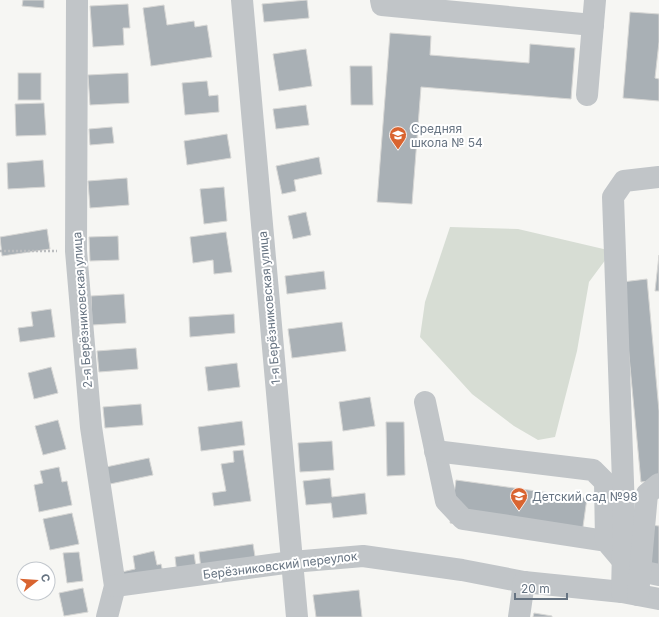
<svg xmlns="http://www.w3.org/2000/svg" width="659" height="617" viewBox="0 0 659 617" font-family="Inter,sans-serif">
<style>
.green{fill:#d7ddd4}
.building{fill:#a9b0b5;stroke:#d7d7d5}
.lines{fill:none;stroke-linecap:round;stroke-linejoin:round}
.path{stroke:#bbbdbf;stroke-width:2.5;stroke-dasharray:2 2;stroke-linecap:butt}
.minor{stroke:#c1c5c8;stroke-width:22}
.labels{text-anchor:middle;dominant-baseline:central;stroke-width:4;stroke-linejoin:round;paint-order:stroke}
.poi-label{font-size:12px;fill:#677482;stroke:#fff;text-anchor:start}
.street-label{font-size:12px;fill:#677482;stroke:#fff}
</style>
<rect width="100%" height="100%" fill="#f6f6f3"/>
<polygon class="green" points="450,227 518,229 612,251 589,282 577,351 555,437 538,440 514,426 472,394 420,337 425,302"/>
<g class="building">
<polygon points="23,0 44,0 44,8 22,6"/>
<polygon points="307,0 309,18 264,22 262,4"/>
<polygon points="128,4 130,28 123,28 124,45 93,47 90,6"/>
<polygon points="164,5 167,25 194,21 195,27 207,25 212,57 151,66 143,8"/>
<polygon points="630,12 659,14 659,42 655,78 659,79 659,101 623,98"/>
<polygon points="390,33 431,36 430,55 529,63 530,44 575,48 571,99 421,87 412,204 377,202"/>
<polygon points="306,49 312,86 279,91 273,54"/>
<polygon points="350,66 372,66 373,105 351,105"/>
<rect x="18" y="73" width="23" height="27"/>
<polygon points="128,73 129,103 90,105 88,75"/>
<polygon points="207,81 209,96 218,95 219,112 185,115 182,83"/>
<polygon points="44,103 46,135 16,136 15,104"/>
<polygon points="306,105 309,125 276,129 273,109"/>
<polygon points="112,127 114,143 90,145 89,129"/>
<polygon points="227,134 231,158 187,165 184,141"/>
<polygon points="319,157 322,174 294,180 296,191 282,194 276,166"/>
<polygon points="43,160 45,187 8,189 7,163"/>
<polygon points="127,178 129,205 90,208 88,181"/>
<polygon points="224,187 227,221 204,224 200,189"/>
<polygon points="306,212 311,235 293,239 288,216"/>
<polygon points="47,229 50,249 2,256 0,237"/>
<polygon points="226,232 232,272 214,274 213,260 193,263 190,237"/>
<polygon points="118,236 119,260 90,261 89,237"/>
<polygon points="659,255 659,291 655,291"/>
<polygon points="324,271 326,289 287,294 285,276"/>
<polygon points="647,279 659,411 659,480 641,482 622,282"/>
<polygon points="124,294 126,323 92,325 91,296"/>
<polygon points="51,309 55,337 20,342 18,328 33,326 31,312"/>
<polygon points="234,314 235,333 190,337 189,317"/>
<polygon points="342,322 346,351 292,358 288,329"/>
<polygon points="136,348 138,369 99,372 97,351"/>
<polygon points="237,363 240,387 208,391 205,367"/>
<polygon points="51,367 58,393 34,399 28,373"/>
<polygon points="370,397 375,426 343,431 339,402"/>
<polygon points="141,404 143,425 105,428 103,407"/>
<polygon points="58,420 66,449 43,455 35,426"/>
<polygon points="242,421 245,445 201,451 198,427"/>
<polygon points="386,422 404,422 405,475 387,476"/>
<polygon points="332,441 334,470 300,472 298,443"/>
<polygon points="243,450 251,501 214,506 212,493 226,491 221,464 234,462 233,451"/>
<polygon points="149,458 153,475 110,484 106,467"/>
<polygon points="59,467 62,482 67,481 72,505 39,512 34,485 43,483 40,471"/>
<polygon points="330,478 332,497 365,493 367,514 333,518 331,503 306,505 303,481"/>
<polygon points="456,480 587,498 581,541 450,523"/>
<polygon points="72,513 79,544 50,550 43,519"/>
<polygon points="651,525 659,526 659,565 646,563"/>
<polygon points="253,544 257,569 202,577 199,552"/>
<polygon points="154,551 157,565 161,564 164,577 125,586 122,572 135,569 133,556"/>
<polygon points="79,552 83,581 67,583 63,553"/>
<polygon points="194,554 198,579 178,582 175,557"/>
<polygon points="83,588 88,612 64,616 59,593"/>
<polygon points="359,590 362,617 316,617 313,595"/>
<polygon points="534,613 552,616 552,617 533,617"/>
</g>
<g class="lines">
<polyline class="path" points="0,251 57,251"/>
<g class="minor">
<polyline points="77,0 76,251 91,427 115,586 107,617"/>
<polyline points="242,0 297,617"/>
<polyline points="381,0 382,5 593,25"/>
<polyline points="587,95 595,0"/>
<polyline points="425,402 446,501 463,519 606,541 622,560"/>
<polyline points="435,451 593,470 605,482 606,541"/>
<polyline points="640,571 659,575"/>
<polyline points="115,586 292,562 363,556 462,570 524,582 622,592 659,599"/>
<polyline points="622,592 624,511 613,197 624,181 659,177"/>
<polyline points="638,595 647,494 659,484"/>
<polyline points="519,617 524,582"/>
</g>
</g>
<defs>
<g id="school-pin" transform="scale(0.9)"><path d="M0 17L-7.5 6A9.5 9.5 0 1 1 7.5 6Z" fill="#d96430" stroke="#fff"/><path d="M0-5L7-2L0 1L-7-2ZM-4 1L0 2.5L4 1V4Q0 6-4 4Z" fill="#fff"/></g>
</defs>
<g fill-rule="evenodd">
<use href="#school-pin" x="398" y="135"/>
<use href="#school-pin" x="519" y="496"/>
</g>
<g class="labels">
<g class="poi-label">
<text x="411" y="128">Средняя<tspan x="411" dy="14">школа № 54</tspan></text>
<text x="532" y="496">Детский сад №98</text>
</g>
<g class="street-label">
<text transform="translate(269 308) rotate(-95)">1-я Берёзниковская улица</text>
<text transform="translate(82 310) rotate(-94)">2-я Берёзниковская улица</text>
<text transform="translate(280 565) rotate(-7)">Берёзниковский переулок</text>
</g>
</g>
<g transform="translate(36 581) rotate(73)"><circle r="19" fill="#ffffff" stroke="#c2c7cd"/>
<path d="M0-3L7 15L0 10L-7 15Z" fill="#d96430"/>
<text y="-6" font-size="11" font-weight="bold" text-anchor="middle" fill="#677482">С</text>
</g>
<path d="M515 593v6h52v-6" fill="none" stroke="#677482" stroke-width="2"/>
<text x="521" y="593" font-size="12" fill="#677482" stroke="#ffffff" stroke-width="3" paint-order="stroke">20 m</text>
</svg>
